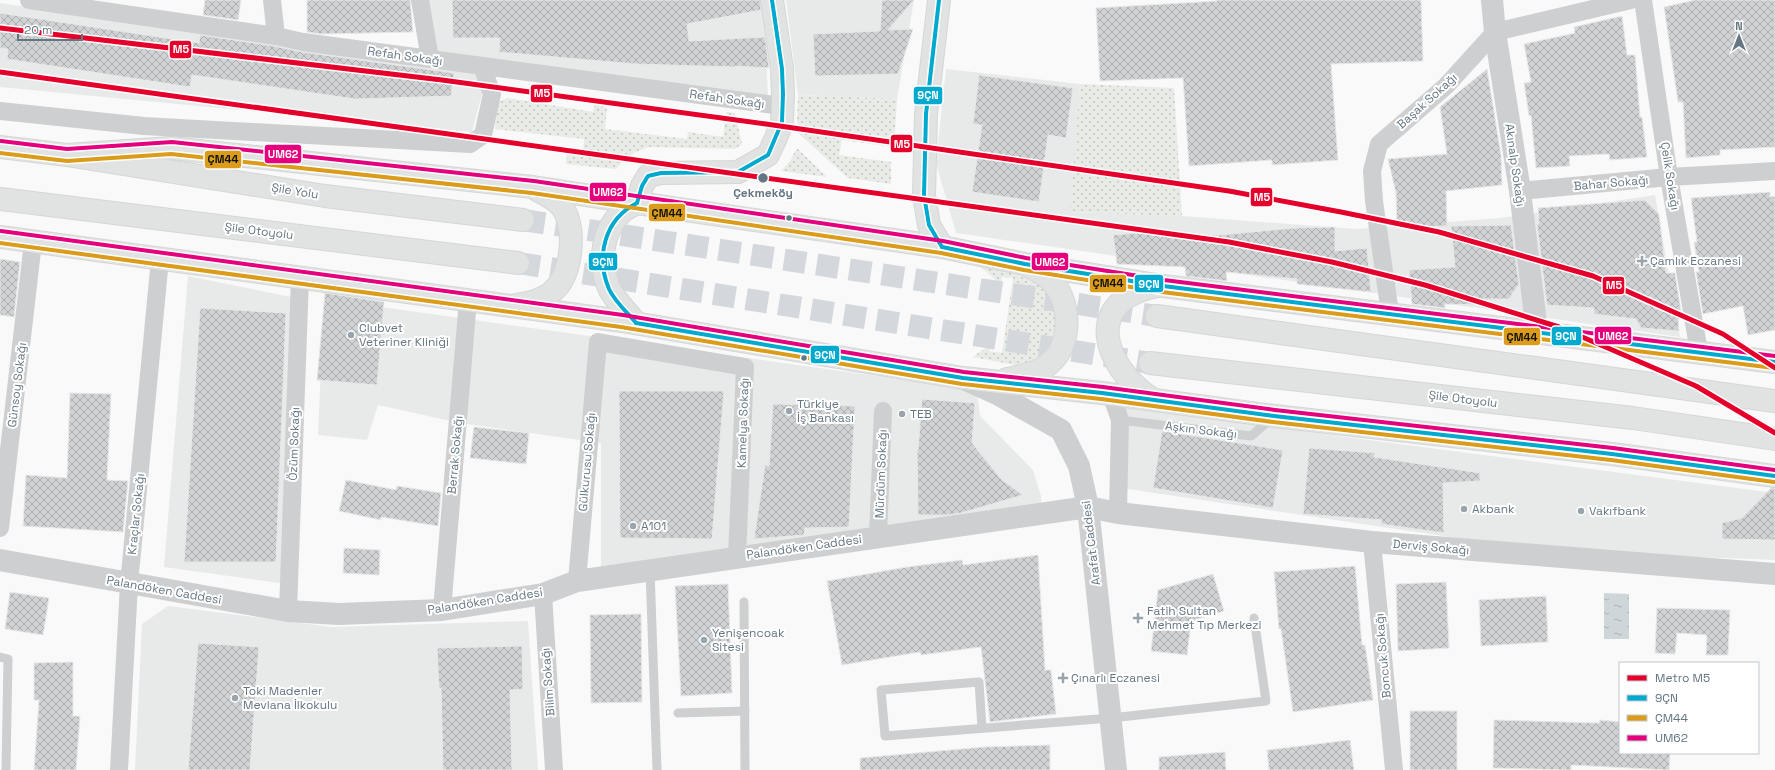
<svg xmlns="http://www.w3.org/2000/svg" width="1775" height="770" viewBox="0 0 1775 770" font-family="'Space Grotesk',sans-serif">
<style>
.built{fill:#e8e9e9}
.grass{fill:url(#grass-dots)}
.water{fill:url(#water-ripples)}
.building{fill:url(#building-cross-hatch);stroke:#e8e8e8}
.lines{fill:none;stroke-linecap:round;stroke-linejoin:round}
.trunk-tunnel{stroke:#d4d8dc;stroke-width:22;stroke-dasharray:22 11;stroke-linecap:butt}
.secondary-casing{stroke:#d5d6d7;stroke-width:24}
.trunk-casing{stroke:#d5d6d6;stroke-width:24}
.service{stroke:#cecfd0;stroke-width:9}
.minor{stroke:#cecfd0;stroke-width:18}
.tertiary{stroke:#cecfd0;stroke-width:22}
.secondary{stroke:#e1e2e2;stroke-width:22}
.trunk{stroke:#e1e2e2;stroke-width:22}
.bus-1-casing{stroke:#fff;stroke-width:7}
.bus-2-casing{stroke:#fff;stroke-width:7}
.bus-3-casing{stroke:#fff;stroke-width:7}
.bus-1{stroke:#00a9ce;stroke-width:4}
.bus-2{stroke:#da9c1a;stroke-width:4}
.bus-3{stroke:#e5007d;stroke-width:4}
.metro-1-casing{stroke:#fff;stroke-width:8}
.metro-1{stroke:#e4002b;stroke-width:5}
.stop-dot{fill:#657683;stroke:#fff;stroke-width:1.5}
.poi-dot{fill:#99a4ac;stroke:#fff;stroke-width:1.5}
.labels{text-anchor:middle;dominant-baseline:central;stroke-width:4;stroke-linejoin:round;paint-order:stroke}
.street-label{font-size:12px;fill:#657683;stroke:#fff}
.stop-label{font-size:12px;font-weight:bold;fill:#657683;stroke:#fff}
.poi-label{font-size:12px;fill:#657683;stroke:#fff;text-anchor:start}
.line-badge{stroke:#fff;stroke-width:1.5}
.badge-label{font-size:11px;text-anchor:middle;font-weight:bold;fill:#fff}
.pale-badge-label{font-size:11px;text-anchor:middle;font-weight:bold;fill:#111}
</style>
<defs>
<pattern id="grass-dots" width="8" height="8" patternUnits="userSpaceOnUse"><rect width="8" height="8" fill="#e8ebe6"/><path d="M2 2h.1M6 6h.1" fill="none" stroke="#c0c3c0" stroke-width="1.8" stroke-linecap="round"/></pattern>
<pattern id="water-ripples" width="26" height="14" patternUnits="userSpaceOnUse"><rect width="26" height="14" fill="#ced6d9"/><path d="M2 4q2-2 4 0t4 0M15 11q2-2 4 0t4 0" fill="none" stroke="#abb2b5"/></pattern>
<pattern id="building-cross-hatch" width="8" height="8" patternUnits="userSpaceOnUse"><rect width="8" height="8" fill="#d0d2d3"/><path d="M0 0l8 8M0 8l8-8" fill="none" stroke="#acafb1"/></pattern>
</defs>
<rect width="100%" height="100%" fill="#f9f9f9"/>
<g class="built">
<polygon points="424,0 763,0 768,96 488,71 472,132 0,87 0,3 434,67"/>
<polygon points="786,0 914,0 897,99 798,95"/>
<polygon points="946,69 1080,84 1071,212 1182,216 1357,229 1500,218 1655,195 1680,337 956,233 936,163"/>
<polygon points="188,276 306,300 287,584 164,567"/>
<polygon points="324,299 977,390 980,416 1033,470 1041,496 1041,506 601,569 601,443 460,423 378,405 367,440 318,435"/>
<polygon points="1125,408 1775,493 1775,560 1545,551 1121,488"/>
<polygon points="168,606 331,627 528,621 538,770 135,770 142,624"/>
</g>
<g class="grass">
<polygon points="1080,84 1174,88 1182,216 1070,212"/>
<polygon points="798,95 897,99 894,147 842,140 839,155 891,162 891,184 848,178 799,134 797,120"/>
<polygon points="508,98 593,112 595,104 607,108 605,129 687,139 688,132 723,137 726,112 735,113 742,144 735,149 648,147 627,156 616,169 566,164 567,152 583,154 584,139 495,129 496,113 500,101"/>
<polygon points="797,148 827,177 781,171 790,161"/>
<polygon points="979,266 1029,274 1046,287 1057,307 1057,319 1053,335 1043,355 1019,366 973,357 992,343 989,351 1002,353 1013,278 1002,277 1001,284"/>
</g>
<polygon class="water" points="1604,593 1629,594 1629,639 1604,639"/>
<g class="building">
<polygon points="205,0 241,0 238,20 203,15"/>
<polygon points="307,0 410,0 413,32 321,34 307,32"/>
<polygon points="452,0 760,0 761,10 687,24 689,41 765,37 769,68 735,66 735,67 635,64 499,52 500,38 453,38"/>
<polygon points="882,0 914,0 888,30 913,29 898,74 815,76 813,34 880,31"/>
<polygon points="1217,0 1421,0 1423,61 1331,64 1338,160 1272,165 1272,160 1189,166 1183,78 1100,81 1096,8 1217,1"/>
<polygon points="1695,0 1775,0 1775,147 1720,150 1720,155 1686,158 1683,102 1678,102 1664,7"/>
<polygon points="0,13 199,43 200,35 274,46 302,52 454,73 451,96 355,99 192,75 190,87 7,59 8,49 0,48"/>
<polygon points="1622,16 1627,55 1635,55 1640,117 1642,117 1647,157 1610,160 1609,154 1569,156 1570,166 1536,168 1531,115 1529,116 1524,83 1531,82 1524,44 1575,33 1574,27"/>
<polygon points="1487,69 1501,155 1502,185 1446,191 1447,226 1397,227 1396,193 1388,159 1447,154 1440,107"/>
<polygon points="979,75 1073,88 1066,138 1048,135 1039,202 972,192 982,125 973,124"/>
<polygon points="1770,192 1770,197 1775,196 1775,330 1748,335 1743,306 1703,314 1696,272 1699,272 1694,242 1697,242 1691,198"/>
<polygon points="1645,200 1659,214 1666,273 1675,273 1682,318 1678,319 1679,331 1641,328 1636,319 1594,314 1594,308 1547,305 1537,224 1539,224 1538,208"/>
<polygon points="1511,225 1519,284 1509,299 1480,299 1481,305 1445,304 1445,308 1412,304 1409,270 1455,267 1451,226"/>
<polygon points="1335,227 1335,251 1367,248 1371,292 1297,284 1297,279 1226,272 1227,281 1186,276 1185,267 1117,264 1113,235 1176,230 1177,236 1220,235 1294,228"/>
<polygon points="0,259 20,262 14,317 0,315"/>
<polygon points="325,293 384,302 377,385 317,380"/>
<polygon points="200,308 286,313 276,562 184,562"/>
<polygon points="619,391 724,391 712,539 620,538"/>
<polygon points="70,393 111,394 107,480 128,481 123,532 23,526 26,475 67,478"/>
<polygon points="922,399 975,403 972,443 1001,479 1023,495 961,513 947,515 918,515 917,450 918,450"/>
<polygon points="773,404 855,406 849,527 805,528 804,535 754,539 765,465 769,466"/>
<polygon points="474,427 529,433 526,464 470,458"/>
<polygon points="1162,431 1283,450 1273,508 1153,488"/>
<polygon points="1309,448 1375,453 1374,457 1480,473 1480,481 1443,483 1444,533 1381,524 1382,520 1303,514"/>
<polygon points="346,480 396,490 397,486 441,493 438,526 381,517 381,520 339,511"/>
<polygon points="1771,488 1775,488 1775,540 1722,539 1722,523 1742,518"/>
<polygon points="344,548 380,550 379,575 343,573"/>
<polygon points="1038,555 1045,670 1051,670 1056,714 990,722 981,647 921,655 920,652 842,665 827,581 907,567 962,560 963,565"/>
<polygon points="1355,566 1362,645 1365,645 1373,700 1293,712 1281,629 1279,629 1274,572"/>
<polygon points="1213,574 1224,611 1191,621 1187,655 1151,651 1158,590"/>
<polygon points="1446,582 1449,648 1398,651 1396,584"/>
<polygon points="728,584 732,693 681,696 675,586"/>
<polygon points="10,592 49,598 43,635 5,629"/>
<polygon points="1546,596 1548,642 1481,646 1479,600"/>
<polygon points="1657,608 1730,610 1728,655 1706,655 1707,635 1677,633 1675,654 1655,653"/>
<polygon points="641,614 642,702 591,703 590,615"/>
<polygon points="198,643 259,647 250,770 188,770"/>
<polygon points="522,646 523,689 510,690 512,770 443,770 441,688 439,688 437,648"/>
<polygon points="73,662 73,716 80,716 76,770 34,770 39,700 34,700 34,663"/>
<rect x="1410" y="711" width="47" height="59"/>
<polygon points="1494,720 1599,723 1600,720 1620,722 1620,753 1670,753 1669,770 1571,765 1571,770 1493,768"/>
<polygon points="1350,740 1354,770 1269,770 1267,750"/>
<polygon points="1050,745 1050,770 860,770 860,758 984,747"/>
<polygon points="1225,752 1226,770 1159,770 1159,757"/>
</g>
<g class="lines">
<g class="trunk-tunnel">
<polyline points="523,220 1157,316"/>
<polyline points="518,263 1150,363"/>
</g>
<g class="secondary-casing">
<g id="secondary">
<polyline points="939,0 926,114 924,195 929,225 942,247"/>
<polyline points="637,203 942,247 1025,264 1163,286 1775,362"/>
<polyline points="637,203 642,186 648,176 661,173 738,172 768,155 776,138 782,122 783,94 782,69 772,0"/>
<polyline points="0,237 622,321 963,378 1102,393 1274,416 1612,454 1775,476"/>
<path d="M636,323C628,313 614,299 609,288C599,264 601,235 619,215C623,210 631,206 637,203"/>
<path d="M1007,379C1019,377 1041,372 1050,363C1073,343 1071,300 1050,279C1044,274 1036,270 1029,266"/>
<path d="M1152,399C1102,366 1082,300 1158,286"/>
</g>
</g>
<g class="trunk-casing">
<g id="trunk">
<polyline points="0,147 67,155 325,196 523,220"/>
<polyline points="67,155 171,148 533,187 637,203"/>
<polyline points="0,199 518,263"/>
<path d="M513,306C526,303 543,301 553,291C572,275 576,231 564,210C559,201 545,194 537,190"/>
<polyline points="1157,316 1775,401"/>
<polyline points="1150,363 1633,418 1775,439"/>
</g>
</g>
<g class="service">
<polyline points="1120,420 1251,436 1271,419"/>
<polyline points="650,570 657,770"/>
<polyline points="744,602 745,770"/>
<polyline points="0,657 8,659 6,770"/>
<polyline points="678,713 745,711"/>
<polyline points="982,728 979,682 881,690 885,736 1111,718 1266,701 1254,618"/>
</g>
<g class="minor">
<polyline points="29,0 276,36 303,42 782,106"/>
<polyline points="272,0 276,36"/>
<polyline points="420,0 430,59"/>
<polyline points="1643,0 1669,177 1699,352"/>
<polyline points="0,111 144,126 470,144 483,135 492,94 482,66"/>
<polyline points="1520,191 1669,177 1775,171"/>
<polyline points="1390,313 1374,201 1372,171 1379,144 1446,86 1495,32 1631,0"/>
<polyline points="1111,394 1120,420 1118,513"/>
<polyline points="0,528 33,242"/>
<polyline points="878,536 883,411"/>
<polyline points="1372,542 1394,770"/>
<polyline points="577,581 598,342 745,367 737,557"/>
<polyline points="543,594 554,770"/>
<polyline points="442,610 468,300"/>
<polyline points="288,611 300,278"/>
<polyline points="119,770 129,584 160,259"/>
</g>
<g class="tertiary">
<polyline points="1492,0 1495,32 1520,191 1537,332"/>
<polyline points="966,380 997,394 1061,430 1079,466 1088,507 1116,770"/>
<polyline points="0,560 288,611 339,614 442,610 543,594 577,581 1088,507 1118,513 1372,542 1775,574"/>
</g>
<use href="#secondary" class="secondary"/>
<use href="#trunk" class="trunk"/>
<g class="bus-1-casing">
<g id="bus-1">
<polyline points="939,0 926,114 924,195 929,225 942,247"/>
<polyline points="637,203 642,186 648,176 661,173 738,172 768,155 782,122 783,94 782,69 772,0"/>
<polyline points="942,247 1025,264 1163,286 1775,362"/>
<polyline points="636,323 963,378 1102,393 1274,416 1612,454 1775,476"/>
<path d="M636,323C627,312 615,302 609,289C595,256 605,219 637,203"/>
</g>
</g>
<g class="bus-2-casing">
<g id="bus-2">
<polyline points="0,153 67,161 171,154 532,193 941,253 1024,270 1162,292 1774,368"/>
<polyline points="0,243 621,327 962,384 1101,399 1273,422 1611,460 1774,482"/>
</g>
</g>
<g class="bus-3-casing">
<g id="bus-3">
<polyline points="1,141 67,149 172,142 534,181 943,241 1026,258 1164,280 1775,356"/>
<polyline points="1,231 623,315 964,372 1103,387 1275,410 1613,448 1775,470"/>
</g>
</g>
<use href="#bus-1" class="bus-1"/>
<use href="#bus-2" class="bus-2"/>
<use href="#bus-3" class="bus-3"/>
<g class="metro-1-casing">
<g id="metro-1">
<polyline points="0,28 442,80 766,124 1229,191 1341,212 1439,232 1593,276 1723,334 1775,368"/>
<polyline points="0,72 1229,242 1332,262 1425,285 1559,327 1696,386 1775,433"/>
</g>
</g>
<use href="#metro-1" class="metro-1"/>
</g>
<g class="stop-dot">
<circle cx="763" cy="178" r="5.5"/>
<circle cx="789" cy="218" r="3.5"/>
<circle cx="804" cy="358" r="3.5"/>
</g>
<g class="poi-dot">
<path d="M1640 255h4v4h4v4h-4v4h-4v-4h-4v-4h4z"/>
<circle cx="351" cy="335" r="4"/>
<circle cx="789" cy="411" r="4"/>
<circle cx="902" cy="414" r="4"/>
<circle cx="1464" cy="509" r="4"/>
<circle cx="1581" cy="511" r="4"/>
<circle cx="633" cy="526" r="4"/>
<path d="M1136 612h4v4h4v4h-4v4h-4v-4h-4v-4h4z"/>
<circle cx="704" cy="640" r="4"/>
<path d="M1061 672h4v4h4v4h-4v4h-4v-4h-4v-4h4z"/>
<circle cx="235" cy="698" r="4"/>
</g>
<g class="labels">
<g class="street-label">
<text transform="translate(405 56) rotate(8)">Refah Sokağı</text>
<text transform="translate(727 99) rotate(8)">Refah Sokağı</text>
<text transform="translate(1427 101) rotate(-42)">Başak Sokağı</text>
<text transform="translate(1515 165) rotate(82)">Akınalp Sokağı</text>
<text transform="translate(1670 176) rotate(81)">Çelik Sokağı</text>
<text transform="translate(1611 183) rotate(-5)">Bahar Sokağı</text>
<text transform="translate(295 191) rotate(9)">Şile Yolu</text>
<text transform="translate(259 231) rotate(7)">Şile Otoyolu</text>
<text transform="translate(17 385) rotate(-83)">Günsoy Sokağı</text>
<text transform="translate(1463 399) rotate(7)">Şile Otoyolu</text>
<text transform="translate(743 423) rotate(-88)">Kamelya Sokağı</text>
<text transform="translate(1201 430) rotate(7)">Aşkın Sokağı</text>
<text transform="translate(294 444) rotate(-88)">Özüm Sokağı</text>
<text transform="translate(455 455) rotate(-85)">Berrak Sokağı</text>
<text transform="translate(587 462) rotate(-85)">Gülkurusu Sokağı</text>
<text transform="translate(881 474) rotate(-88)">Mürdüm Sokağı</text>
<text transform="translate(136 514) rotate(-84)">Kraçlar Sokağı</text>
<text transform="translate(1091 543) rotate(-97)">Arafat Caddesi</text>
<text transform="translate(804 547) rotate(-8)">Palandöken Caddesi</text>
<text transform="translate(1431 547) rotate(5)">Derviş Sokağı</text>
<text transform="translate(164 590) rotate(10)">Palandöken Caddesi</text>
<text transform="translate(485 601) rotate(-9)">Palandöken Caddesi</text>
<text transform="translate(1383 656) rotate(-95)">Boncuk Sokağı</text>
<text transform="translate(548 682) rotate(-94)">Bilim Sokağı</text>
</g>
<g class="stop-label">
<text x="763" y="193">Çekmeköy</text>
</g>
<g class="poi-label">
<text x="1650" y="261">Çamlık Eczanesi</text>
<text x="359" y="328">Clubvet<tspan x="359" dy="14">Veteriner Kliniği</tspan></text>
<text x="797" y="404">Türkiye<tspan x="797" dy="14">İş Bankası</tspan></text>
<text x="910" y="414">TEB</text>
<text x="1472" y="509">Akbank</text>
<text x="1589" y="511">Vakıfbank</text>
<text x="641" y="526">A101</text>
<text x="1147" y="611">Fatih Sultan<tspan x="1147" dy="14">Mehmet Tıp Merkezi</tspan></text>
<text x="712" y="633">Yenişencoak<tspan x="712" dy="14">Sitesi</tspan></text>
<text x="1071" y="678">Çınarlı Eczanesi</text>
<text x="243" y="691">Toki Madenler<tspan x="243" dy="14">Mevlana İlkokulu</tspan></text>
</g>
</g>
<g class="line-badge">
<rect x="169" y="40" width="23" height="19" rx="4" fill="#e4002b"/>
<rect x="530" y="84" width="23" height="19" rx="4" fill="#e4002b"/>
<rect x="913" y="86" width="30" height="19" rx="4" fill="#00a9ce"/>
<rect x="890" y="134" width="23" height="19" rx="4" fill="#e4002b"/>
<rect x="264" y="144" width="38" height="20" rx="4" fill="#e5007d"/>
<rect x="204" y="150" width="38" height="19" rx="4" fill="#da9c1a"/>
<rect x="589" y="182" width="38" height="20" rx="4" fill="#e5007d"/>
<rect x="1250" y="187" width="23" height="20" rx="4" fill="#e4002b"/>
<rect x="648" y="203" width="38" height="19" rx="4" fill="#da9c1a"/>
<rect x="588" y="252" width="30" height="19" rx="4" fill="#00a9ce"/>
<rect x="1031" y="252" width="38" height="19" rx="4" fill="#e5007d"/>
<rect x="1089" y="274" width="38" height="19" rx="4" fill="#da9c1a"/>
<rect x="1134" y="274" width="30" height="19" rx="4" fill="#00a9ce"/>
<rect x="1602" y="276" width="23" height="19" rx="4" fill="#e4002b"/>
<rect x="1594" y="326" width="38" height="19" rx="4" fill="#e5007d"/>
<rect x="1551" y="326" width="31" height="20" rx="4" fill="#00a9ce"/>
<rect x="1503" y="327" width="38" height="19" rx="4" fill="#da9c1a"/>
<rect x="810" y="345" width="30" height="19" rx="4" fill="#00a9ce"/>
</g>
<g class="badge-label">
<text x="181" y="53">M5</text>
<text x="542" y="97">M5</text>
<text x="928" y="99">9ÇN</text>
<text x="902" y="148">M5</text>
<text x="283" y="158">UM62</text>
<text x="608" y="196">UM62</text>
<text x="1262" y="201">M5</text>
<text x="603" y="266">9ÇN</text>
<text x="1050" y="266">UM62</text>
<text x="1149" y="288">9ÇN</text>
<text x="1614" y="289">M5</text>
<text x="1613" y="340">UM62</text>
<text x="1566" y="340">9ÇN</text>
<text x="825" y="359">9ÇN</text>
</g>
<g class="pale-badge-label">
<text x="223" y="163">ÇM44</text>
<text x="667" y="217">ÇM44</text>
<text x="1108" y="287">ÇM44</text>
<text x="1522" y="341">ÇM44</text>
</g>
<rect x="1619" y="662" width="140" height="92" fill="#ffffff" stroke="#c1c8cd"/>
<rect x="1627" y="675" width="20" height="6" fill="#e4002b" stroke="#c1c8cd"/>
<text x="1655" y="682" font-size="12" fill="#657683">Metro M5</text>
<rect x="1627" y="695" width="20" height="6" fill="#00a9ce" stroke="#c1c8cd"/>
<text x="1655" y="702" font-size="12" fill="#657683">9ÇN</text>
<rect x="1627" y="715" width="20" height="6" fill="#da9c1a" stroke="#c1c8cd"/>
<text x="1655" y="722" font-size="12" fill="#657683">ÇM44</text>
<rect x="1627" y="735" width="20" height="6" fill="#e5007d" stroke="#c1c8cd"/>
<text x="1655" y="742" font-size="12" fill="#657683">UM62</text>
<g transform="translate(1739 36)" stroke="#ffffff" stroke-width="3" paint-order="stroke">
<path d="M0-3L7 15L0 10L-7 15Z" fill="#657683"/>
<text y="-6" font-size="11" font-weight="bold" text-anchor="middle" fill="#657683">N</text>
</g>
<path d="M18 34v6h64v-6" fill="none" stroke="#657683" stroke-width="2"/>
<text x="24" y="34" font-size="12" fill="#657683" stroke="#ffffff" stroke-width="3" paint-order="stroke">20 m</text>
</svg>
